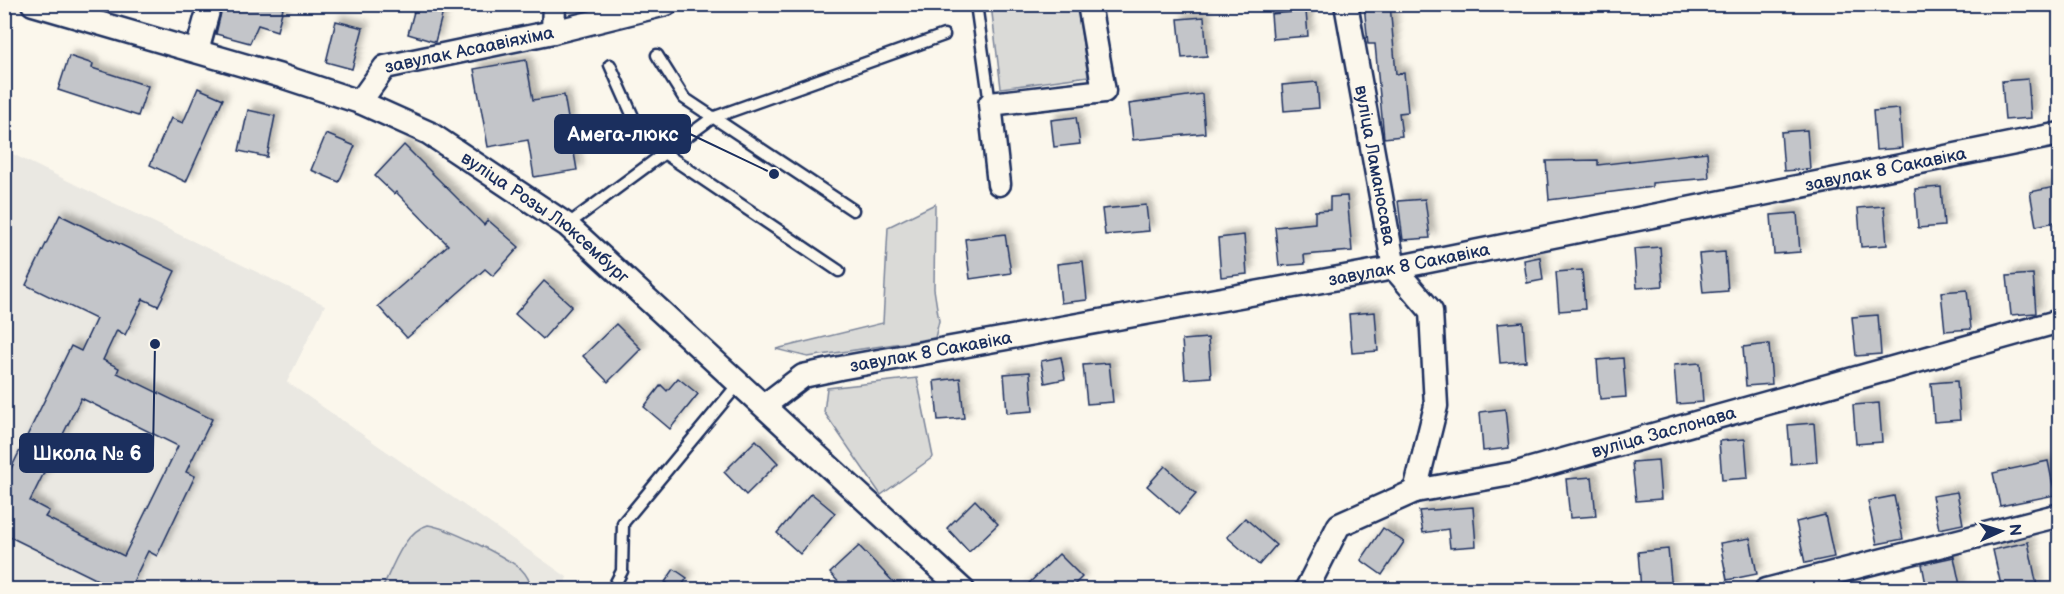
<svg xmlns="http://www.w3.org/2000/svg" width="2064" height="594" viewBox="0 0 2064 594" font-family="'Balsamiq Sans',sans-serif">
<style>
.built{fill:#eae8e2}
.green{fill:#dadad7;stroke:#7a849a;stroke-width:1.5}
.building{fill:#c3c5c9;stroke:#1b2f5e;stroke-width:1.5;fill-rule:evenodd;filter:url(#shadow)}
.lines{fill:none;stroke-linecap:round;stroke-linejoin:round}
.service-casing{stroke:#1b2f5e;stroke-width:15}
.minor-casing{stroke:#1b2f5e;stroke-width:27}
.service{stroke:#fbf7ec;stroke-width:10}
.minor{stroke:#fbf7ec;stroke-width:22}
.labels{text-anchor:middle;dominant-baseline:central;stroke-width:6;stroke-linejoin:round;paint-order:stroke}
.street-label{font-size:18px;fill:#1b2f5e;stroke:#fbf7ec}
.leader{fill:none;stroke:#1b2f5e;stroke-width:2}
.callout-dot{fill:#1b2f5e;stroke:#fbf7ec;stroke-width:2}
.callout{fill:#1b2f5e;stroke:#1b2f5e;stroke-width:2}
.callout-label{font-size:20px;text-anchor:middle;font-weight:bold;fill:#fff}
</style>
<defs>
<filter id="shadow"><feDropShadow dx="5.5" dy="-5.5" stdDeviation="3" flood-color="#0004"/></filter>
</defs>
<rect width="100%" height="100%" fill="#fbf7ec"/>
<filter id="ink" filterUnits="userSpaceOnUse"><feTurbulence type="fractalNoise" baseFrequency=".0167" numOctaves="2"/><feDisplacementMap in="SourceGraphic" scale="12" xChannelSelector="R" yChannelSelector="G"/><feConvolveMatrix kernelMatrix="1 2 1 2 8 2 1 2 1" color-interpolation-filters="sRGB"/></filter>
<g filter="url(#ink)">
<polygon class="built" points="4,150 325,305 287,382 567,577 563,589 5,589"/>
<g class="green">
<polygon points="991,5 1077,5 1088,76 1001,88"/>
<polygon points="935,204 934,289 939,321 935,338 808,357 776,349 883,323 888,227"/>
<polygon points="917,378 933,457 881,495 824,412 827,388"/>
<path d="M428,525C449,528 504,556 521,569C527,575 530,581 532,589H382C392,568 404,531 428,525Z"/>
</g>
<g class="building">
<polygon points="223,4 269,4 283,8 277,31 258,25 250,43 216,34"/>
<polygon points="416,4 445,4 435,42 408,34"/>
<polygon points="1390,4 1396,74 1404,73 1408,112 1399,113 1402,136 1384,138 1375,44 1368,44 1364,5"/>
<polygon points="1306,11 1308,36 1273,39 1271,14"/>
<polygon points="1204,17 1207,56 1182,58 1178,19"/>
<polygon points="336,21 363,28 352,69 326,62"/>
<polygon points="69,56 93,64 92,68 148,86 138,116 58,90"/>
<polygon points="526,60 533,100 564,95 577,170 534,177 528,140 488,147 474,69"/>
<polygon points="2028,79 2031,118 2005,120 2002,81"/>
<polygon points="1317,82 1319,108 1284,111 1282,85"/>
<polygon points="198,88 223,99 186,182 150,165 171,118 183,123"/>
<polygon points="1202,94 1205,133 1133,140 1129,104"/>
<polygon points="1899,109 1902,148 1876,150 1873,111"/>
<polygon points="248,110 275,116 267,157 239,151"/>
<polygon points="1076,117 1080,144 1054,147 1051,120"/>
<polygon points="1807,130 1810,169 1784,171 1781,132"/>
<polygon points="326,134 355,146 339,182 311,170"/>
<polygon points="404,145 484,225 488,220 519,247 493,276 485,269 407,338 378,306 448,245 396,192 394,194 375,176"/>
<polygon points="1707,152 1709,178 1652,183 1652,187 1549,200 1546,161 1598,160 1598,165"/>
<polygon points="2060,186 2060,221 2036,226 2030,192"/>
<polygon points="1941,187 1944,226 1918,228 1915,189"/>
<polygon points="1347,196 1352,251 1304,255 1305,264 1279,266 1275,227 1315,223 1315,211 1330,210 1330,197"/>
<polygon points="1425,199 1430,238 1403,240 1398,201"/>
<polygon points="1146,205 1149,231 1105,235 1102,209"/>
<polygon points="1884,206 1887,245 1861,247 1858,208"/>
<polygon points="1797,213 1800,252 1774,254 1771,215"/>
<path d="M60,215L175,271L158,306L143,299L125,335L117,330L103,360L119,368L117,373L212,419L186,472L195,476L157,556L148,551L129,590H118L4,534V483L71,346L81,351L96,319L26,285ZM81,398L178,446L124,556L45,517L49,511L30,501Z"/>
<polygon points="1005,234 1011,273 970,279 965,239"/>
<polygon points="1244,235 1247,274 1221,277 1218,238"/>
<polygon points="1660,247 1663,286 1637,288 1634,249"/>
<polygon points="1725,252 1728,291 1703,293 1699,254"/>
<polygon points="1540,257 1543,280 1527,283 1524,260"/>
<polygon points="1083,261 1087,300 1061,303 1057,264"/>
<polygon points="1582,270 1585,309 1559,311 1556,272"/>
<polygon points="2033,274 2036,313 2011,315 2007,276"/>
<polygon points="544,281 572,306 543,339 515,314"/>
<polygon points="1967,290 1971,329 1945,331 1941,292"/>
<polygon points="1375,312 1378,351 1352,353 1349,314"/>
<polygon points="1878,315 1881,354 1856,356 1852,317"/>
<polygon points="1523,322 1526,361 1500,363 1497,324"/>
<polygon points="616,324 641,349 608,382 583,356"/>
<polygon points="1208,338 1211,377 1185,379 1182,340"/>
<polygon points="1769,344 1772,384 1746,386 1743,347"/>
<polygon points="1061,357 1065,379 1045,383 1041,361"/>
<polygon points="1623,358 1626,397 1600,399 1597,360"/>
<polygon points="1109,363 1113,402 1087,404 1083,365"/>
<polygon points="1700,363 1703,402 1677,404 1674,365"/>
<polygon points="1030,372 1033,411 1007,413 1004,374"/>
<polygon points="678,378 698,394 670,429 644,407 661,385 667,391"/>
<polygon points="960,378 964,418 938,420 934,381"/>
<polygon points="1957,381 1960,420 1934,422 1931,383"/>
<polygon points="1879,403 1882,442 1856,444 1853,405"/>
<polygon points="1505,409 1509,448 1483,451 1480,412"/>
<polygon points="1814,423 1817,462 1791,464 1788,425"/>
<polygon points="1745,439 1748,478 1722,480 1719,441"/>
<polygon points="756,440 778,463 746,495 724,472"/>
<polygon points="1658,460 1661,499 1636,501 1632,462"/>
<polygon points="2048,461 2055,495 2000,506 1993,473"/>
<polygon points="1165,466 1196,494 1179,514 1147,486"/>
<polygon points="1592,477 1596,516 1570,518 1566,479"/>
<polygon points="1957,492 1963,524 1939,529 1932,496"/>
<polygon points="811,493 835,513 800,554 777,533"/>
<polygon points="1894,496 1903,539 1877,544 1868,501"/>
<polygon points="975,500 998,524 969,552 947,528"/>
<polygon points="1473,507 1476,546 1450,548 1448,529 1423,533 1419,511"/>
<polygon points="1825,515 1834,557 1805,563 1796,522"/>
<polygon points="1245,518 1276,545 1259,565 1227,537"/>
<polygon points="1383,528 1404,542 1382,575 1361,560"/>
<polygon points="1750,538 1757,574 1727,580 1720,543"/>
<polygon points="2028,542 2037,586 2002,590 1993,550"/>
<polygon points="859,546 901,590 846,590 830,573"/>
<polygon points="1668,549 1672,590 1641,590 1638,552"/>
<polygon points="1059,554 1082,577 1069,590 1022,590"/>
<polygon points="1954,557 1961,590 1927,590 1922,564"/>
<polygon points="674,569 687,578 679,590 665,582"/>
</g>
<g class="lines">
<g class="service-casing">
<g id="service">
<polyline points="976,4 990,104"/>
<polyline points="657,55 684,98 853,210"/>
<polyline points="610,65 639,130 664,153 839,271"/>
<polyline points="567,225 712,118 944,35"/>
<polyline points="612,590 622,571 623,523 740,382"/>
</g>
</g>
<g class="minor-casing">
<g id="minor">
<path id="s1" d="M33,4L281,76L360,102L429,133L567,225L963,590"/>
<path id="s2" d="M1346,4L1394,268L1431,311L1436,406L1415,491"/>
<polyline points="553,32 554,4"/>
<polyline points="197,51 210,4"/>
<path id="s3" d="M360,102L385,67L553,32L666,4"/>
<polyline points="999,184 990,104 1104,91 1089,4"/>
<path id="s4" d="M765,405L803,376L840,368L1394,268L2060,134"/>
<path id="s5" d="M1306,590L1339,525L1415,491L1517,473L2060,321"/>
<polyline points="1766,590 2060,515"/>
</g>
</g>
<use href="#service" class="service"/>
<use href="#minor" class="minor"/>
</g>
</g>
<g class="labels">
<g class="street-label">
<text stroke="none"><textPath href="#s3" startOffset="129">завулак Асаавіяхіма</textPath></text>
<text stroke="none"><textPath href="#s2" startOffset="164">вуліца Ламаносава</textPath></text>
<text stroke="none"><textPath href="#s4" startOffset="1150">завулак 8 Сакавіка</textPath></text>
<text stroke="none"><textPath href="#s1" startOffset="561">вуліца Розы Люксембург</textPath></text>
<text stroke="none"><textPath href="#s4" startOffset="664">завулак 8 Сакавіка</textPath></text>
<text stroke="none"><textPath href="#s4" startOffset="178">завулак 8 Сакавіка</textPath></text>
<text stroke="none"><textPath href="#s5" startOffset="412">вуліца Заслонава</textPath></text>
</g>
</g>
<path class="leader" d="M774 174L690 134M155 344L153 453"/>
<g class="callout-dot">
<circle cx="774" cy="174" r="6"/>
<circle cx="155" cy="344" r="6"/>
</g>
<g class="callout">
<rect x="555" y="115" width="135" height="38" rx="6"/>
<rect x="20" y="434" width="133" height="38" rx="6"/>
</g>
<g class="callout-label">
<text x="623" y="141">Амега-люкс</text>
<text x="87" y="460">Школа № 6</text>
</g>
<rect width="2064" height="594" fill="none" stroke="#fbf7ec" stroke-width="24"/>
<rect x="12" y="12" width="2040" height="570" fill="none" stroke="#1b2f5e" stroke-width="2" filter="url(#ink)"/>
<g transform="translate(2001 531) rotate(86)" stroke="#fbf7ec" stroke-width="4.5" paint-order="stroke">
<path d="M0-4.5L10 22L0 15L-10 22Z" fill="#1b2f5e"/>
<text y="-9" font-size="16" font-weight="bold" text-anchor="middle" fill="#1b2f5e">N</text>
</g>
</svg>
